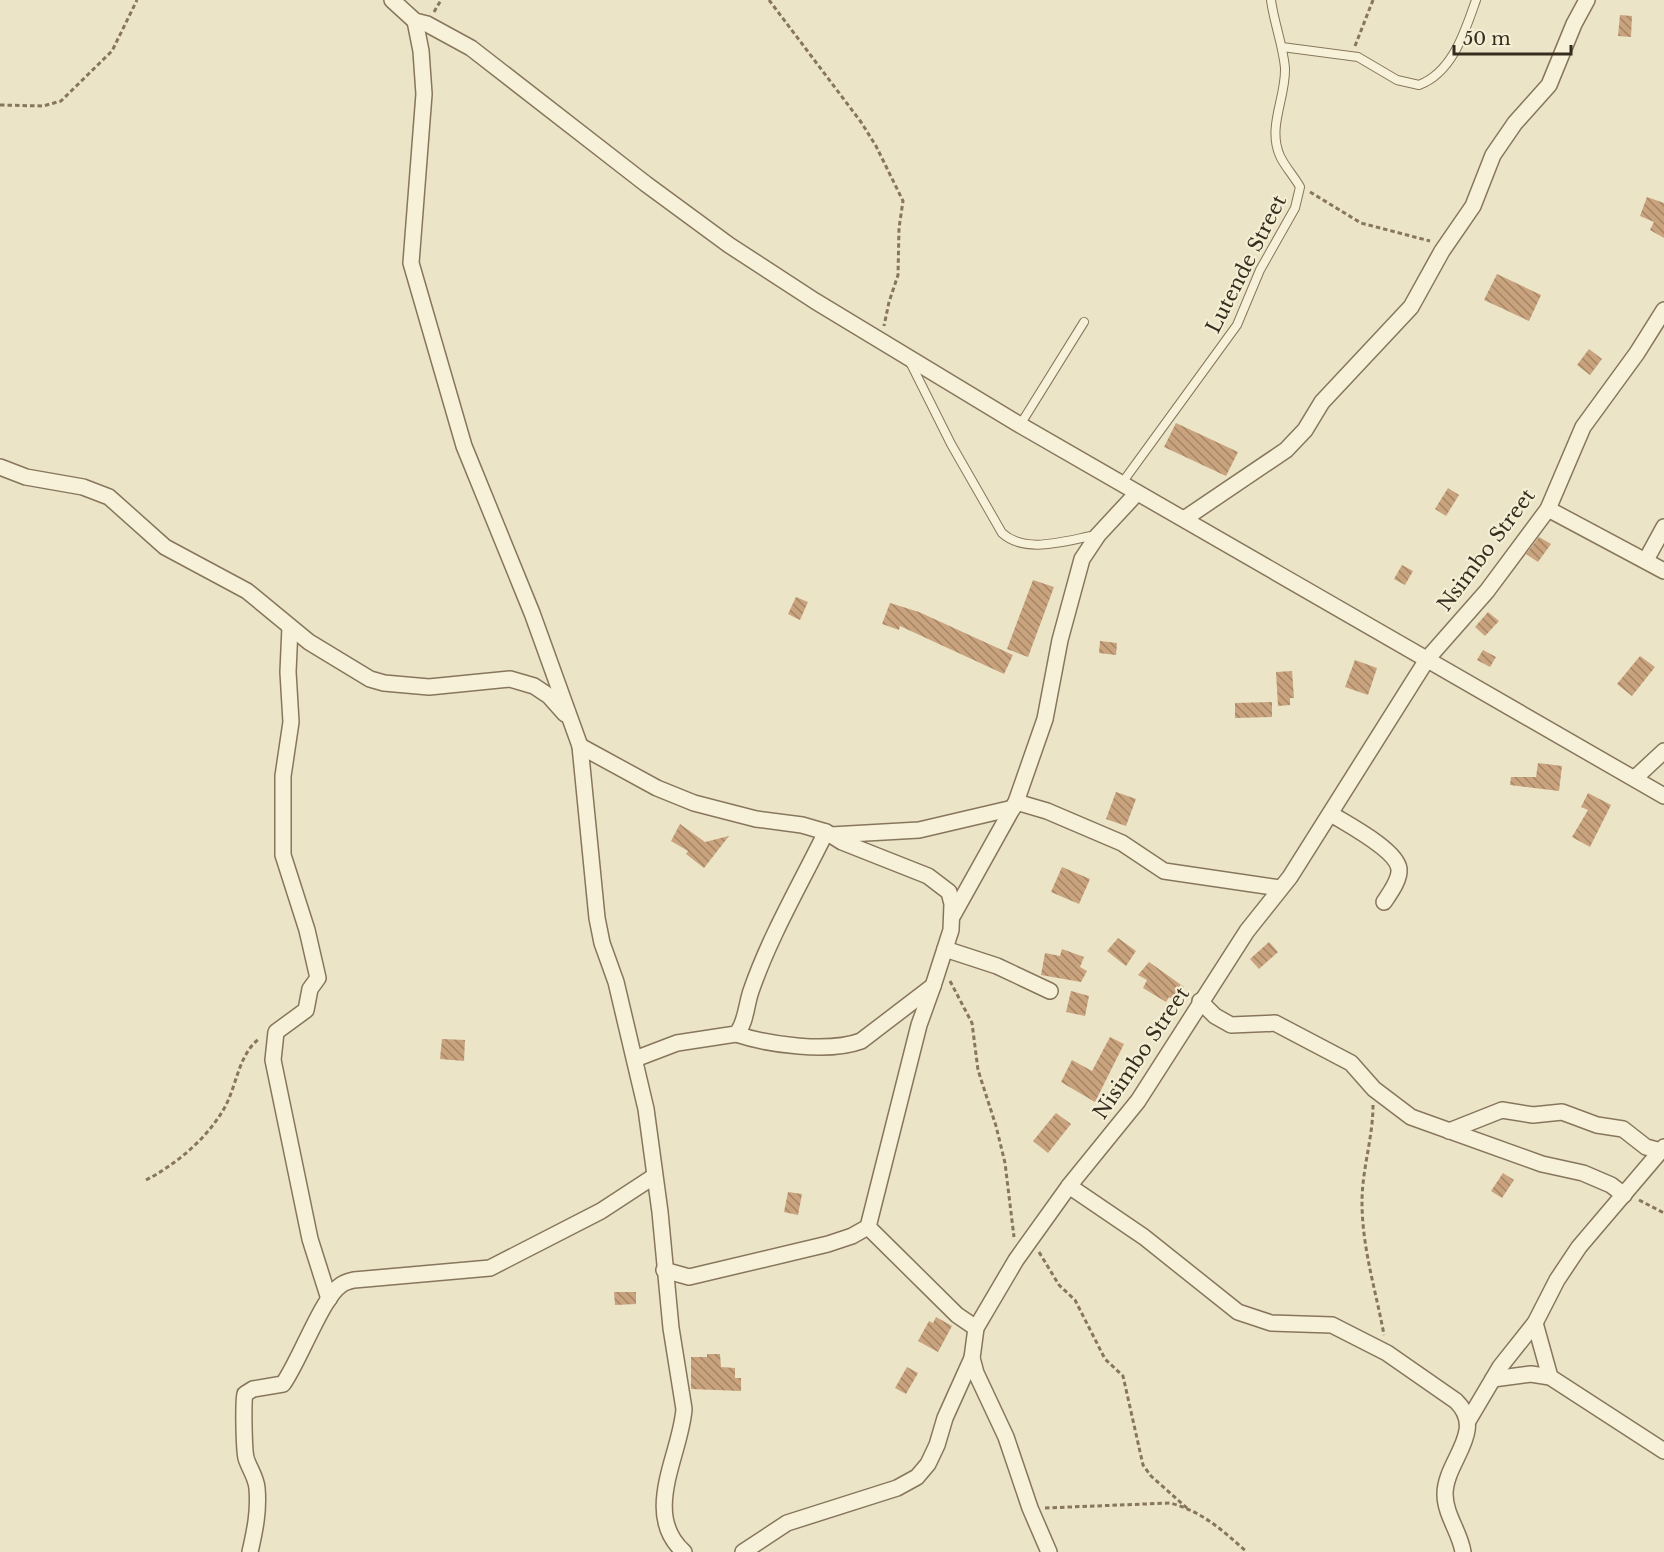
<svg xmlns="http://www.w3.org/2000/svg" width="1664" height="1552" viewBox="0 0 1664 1552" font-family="'Libre Baskerville',serif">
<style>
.building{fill:url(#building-back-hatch)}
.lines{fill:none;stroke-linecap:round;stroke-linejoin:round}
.service-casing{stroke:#87765c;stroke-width:10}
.minor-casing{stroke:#87765c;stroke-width:18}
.path{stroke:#87765c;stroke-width:3;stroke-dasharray:4.5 3;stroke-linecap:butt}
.service{stroke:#f7f1d9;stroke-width:8}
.minor{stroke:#f7f1d9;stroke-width:15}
.labels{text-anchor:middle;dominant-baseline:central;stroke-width:4.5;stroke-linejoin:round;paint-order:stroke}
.street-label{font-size:20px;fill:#372d1f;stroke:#f4eed5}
</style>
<defs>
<pattern id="building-back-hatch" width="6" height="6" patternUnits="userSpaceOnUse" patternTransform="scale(1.5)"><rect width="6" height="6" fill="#c9a37d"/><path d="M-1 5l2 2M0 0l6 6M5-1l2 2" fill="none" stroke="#a48566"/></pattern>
</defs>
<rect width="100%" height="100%" fill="#ece4c6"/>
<g class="building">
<polygon points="1620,15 1632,16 1631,37 1618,36"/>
<polygon points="1647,197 1664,203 1664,238 1650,230 1654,222 1640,216"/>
<polygon points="1497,274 1541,295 1529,321 1484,300"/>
<polygon points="1589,349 1602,359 1590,375 1577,365"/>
<polygon points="1176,423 1238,452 1226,476 1164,447"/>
<polygon points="1448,488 1459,495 1446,516 1435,509"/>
<polygon points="1539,537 1551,544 1538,562 1526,554"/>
<polygon points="1402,565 1413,571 1405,585 1394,579"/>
<polygon points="1033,580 1054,587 1028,657 1007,649"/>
<polygon points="796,597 808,602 800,620 788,614"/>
<polygon points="890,603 919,612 1013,655 1004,674 900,626 899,630 882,624"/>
<polygon points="1488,612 1499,621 1485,636 1475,627"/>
<polygon points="1100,641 1117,643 1116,655 1099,653"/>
<polygon points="1483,650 1496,657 1490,667 1477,660"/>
<polygon points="1640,656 1655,667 1632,696 1617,684"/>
<polygon points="1355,660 1377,668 1368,695 1345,687"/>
<polygon points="1292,671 1294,698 1290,698 1290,705 1278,706 1276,672"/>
<polygon points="1272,702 1272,717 1235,718 1235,703"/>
<polygon points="1538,763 1562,766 1559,791 1510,785 1511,777 1536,777"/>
<polygon points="1116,792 1136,799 1126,826 1106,819"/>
<polygon points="1588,793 1611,805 1590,847 1572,837 1588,810 1581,807"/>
<polygon points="680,824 705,842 729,836 704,868 686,854 688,851 671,841"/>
<polygon points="1062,867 1090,879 1079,904 1051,892"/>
<polygon points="1118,938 1136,951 1126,966 1107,951"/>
<polygon points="1269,942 1278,952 1259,969 1250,959"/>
<polygon points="1062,949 1084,957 1080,967 1087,971 1081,982 1041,975 1045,953 1060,956"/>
<polygon points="1149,962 1184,987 1175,1001 1169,997 1166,1002 1143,988 1147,980 1138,975"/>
<polygon points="1071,991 1089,996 1085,1016 1066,1012"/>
<polygon points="1110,1037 1124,1044 1095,1102 1061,1082 1072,1060 1092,1071"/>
<polygon points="442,1039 465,1040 464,1061 440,1059"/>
<polygon points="1056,1113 1071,1124 1048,1153 1033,1141"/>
<polygon points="1503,1173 1514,1180 1502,1198 1491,1191"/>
<polygon points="788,1192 802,1194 798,1215 784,1212"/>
<polygon points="614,1292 636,1292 636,1304 615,1305"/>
<polygon points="936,1317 952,1326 938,1352 918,1341 929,1321 933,1323"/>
<polygon points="707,1354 720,1354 721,1367 735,1368 735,1378 741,1378 741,1391 691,1389 691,1357 707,1357"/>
<polygon points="907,1367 918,1373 906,1394 895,1388"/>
</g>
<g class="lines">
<g class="service-casing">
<g id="service">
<path d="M1282,47L1358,57L1397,80L1419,85C1453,72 1465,31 1476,0"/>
<path d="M910,362L951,444L1002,533C1026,555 1067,540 1097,535"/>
<polyline points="1020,425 1084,322"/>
<path d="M1122,483L1237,325L1260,270L1295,208L1300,187C1294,176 1285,167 1280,156C1267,127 1286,98 1285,68C1283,45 1274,23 1271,0"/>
</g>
</g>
<g class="minor-casing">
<g id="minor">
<polyline points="392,0 415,21 427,24 471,48 646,184 729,245 815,301 1020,425 1664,796"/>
<path d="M415,21L421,51L424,94L411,263L464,446L532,613L580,746L597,918L602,943L616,982L646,1109L660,1212L671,1328L684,1409C681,1454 641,1514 684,1552"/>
<polyline points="0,467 26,477 83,487 109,497 165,547 247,591 309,642 370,679 384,683 429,687 510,679 534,686 549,696 565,714"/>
<polyline points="1548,509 1664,571"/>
<polyline points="1184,519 1286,450 1305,430 1322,402 1411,307 1442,251 1473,206 1493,155 1515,123 1549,85 1574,24 1587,0"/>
<polyline points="1646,560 1664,527"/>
<polyline points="290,627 288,672 291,722 283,776 283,855 307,930 318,978 310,989 306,1010 276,1032 273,1060 310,1239 329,1299"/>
<path d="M580,746L657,788L694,803L756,819L802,825L826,832L842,842L928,876L949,892L952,904L951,930L933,986L861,1041C829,1053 769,1045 736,1034"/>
<polyline points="1635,778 1664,751"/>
<polyline points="1016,802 1047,811 1122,843 1164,871 1280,888"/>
<path d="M1331,814C1347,824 1397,850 1399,869C1400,880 1390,893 1384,902"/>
<polyline points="831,835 919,830 1013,808"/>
<polyline points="953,915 1016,802 1045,719 1060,640 1082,559 1098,535 1137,493"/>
<polyline points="945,949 997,966 1050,991"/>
<polyline points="1200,1001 1215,1016 1231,1025 1275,1023 1351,1063 1374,1089 1411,1117 1542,1164 1583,1173 1611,1185 1624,1195"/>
<path d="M635,1059L677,1043L736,1034C746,1024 746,1005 751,991C770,936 800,885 826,832"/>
<polyline points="1449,1131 1502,1110 1533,1115 1562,1112 1597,1125 1623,1129 1646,1147 1661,1151"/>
<path d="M1069,1186L1144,1237L1238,1312L1271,1323L1332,1325L1387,1353L1456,1401C1487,1431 1445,1461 1445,1494C1445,1515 1460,1532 1463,1552"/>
<polyline points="868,1227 957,1315 976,1328"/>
<polyline points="664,1270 689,1277 828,1244 852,1236 868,1227 919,1025 933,986"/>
<polyline points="1535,1323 1550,1377"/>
<polyline points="1493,1379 1531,1374 1550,1377 1664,1451"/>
<polyline points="1468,1421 1500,1367 1535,1323 1557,1280 1579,1247 1664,1147"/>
<path d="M250,1552C255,1530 259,1511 257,1488C256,1477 249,1468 246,1458C244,1449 243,1402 245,1394L253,1389L283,1384C299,1362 323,1296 341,1285C345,1282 350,1281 354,1280L490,1268L601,1211L653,1177"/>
<polyline points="743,1552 787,1523 897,1488 917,1477 928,1464 937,1445 945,1418 972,1358"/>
<polyline points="1049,1552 1030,1508 1006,1437 976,1373 972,1358 976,1328 1016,1260 1069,1186 1138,1101 1247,931 1290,877 1428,658 1487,591 1548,509 1583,427 1637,353 1664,310"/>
</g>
</g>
<g class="path">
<polyline points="769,0 861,122 876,146 903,201 899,228 898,275 889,302 884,326"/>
<polyline points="434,12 441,0"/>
<polyline points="1355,46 1373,0"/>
<polyline points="0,105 43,106 61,101 112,51 137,0"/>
<polyline points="1310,192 1361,223 1430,241"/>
<polyline points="950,981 972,1023 978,1070 996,1126 1005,1163 1014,1237"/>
<path d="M1373,1105C1373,1138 1362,1169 1362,1202C1362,1248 1376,1291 1384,1335"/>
<path d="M146,1180C175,1165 205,1140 222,1112C237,1089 237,1055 260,1038"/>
<polyline points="1639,1200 1664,1213"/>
<polyline points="1039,1252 1059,1285 1075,1300 1105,1359 1123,1376 1143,1465 1151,1476 1187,1508"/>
<path d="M1045,1508L1170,1503C1202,1511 1223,1531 1247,1552"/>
</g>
<use href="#service" class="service"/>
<use href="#minor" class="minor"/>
</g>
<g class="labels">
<g class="street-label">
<text transform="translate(1246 264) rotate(-63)">Lutende Street</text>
<text transform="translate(1486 550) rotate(-53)">Nsimbo Street</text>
<text transform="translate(1141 1053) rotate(-56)">Nisimbo Street</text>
</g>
</g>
<path d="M1454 45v9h117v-9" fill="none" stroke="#372d1f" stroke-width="3"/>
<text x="1463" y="45" font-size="18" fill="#372d1f" stroke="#f4eed5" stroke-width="4.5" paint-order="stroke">50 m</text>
</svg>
